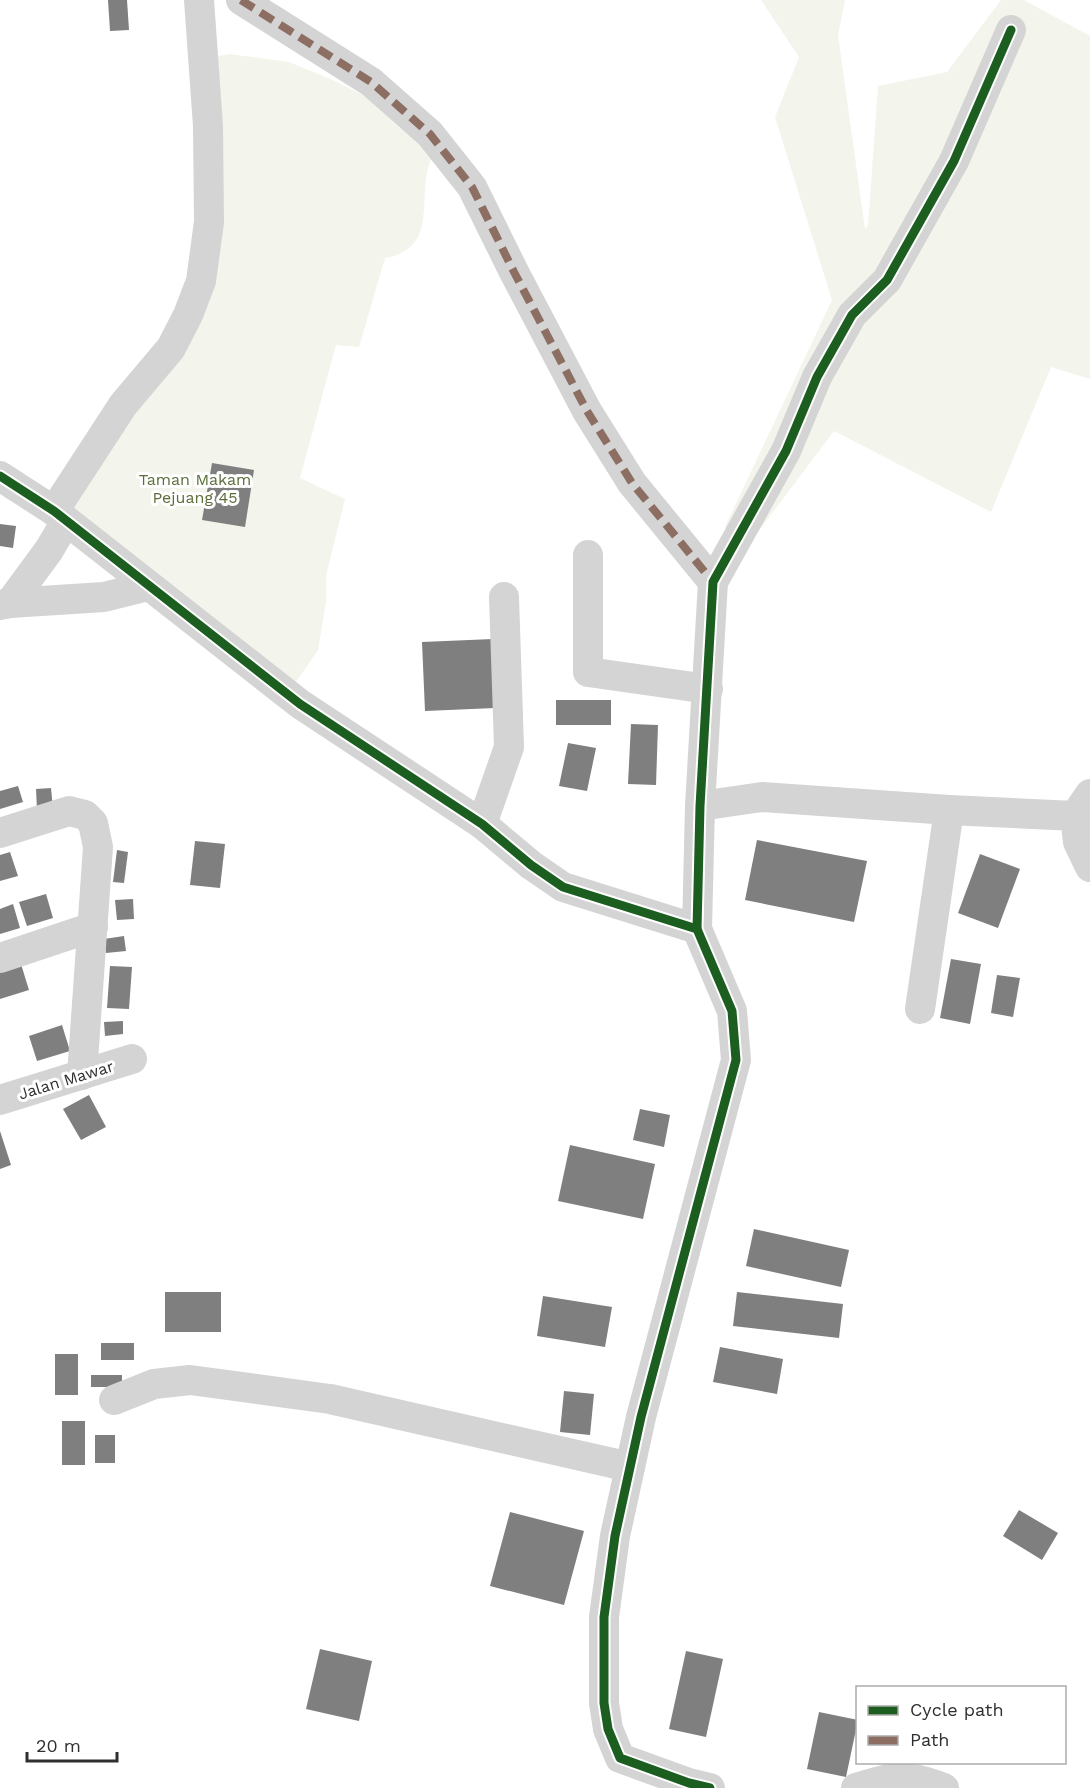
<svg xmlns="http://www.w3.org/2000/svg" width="1090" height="1788" viewBox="0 0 1090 1788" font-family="'Work Sans',sans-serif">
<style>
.green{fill:#f3f5ec}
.building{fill:#7f7f7f}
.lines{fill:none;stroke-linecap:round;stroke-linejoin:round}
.street{stroke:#d4d4d4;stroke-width:30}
.quiet{stroke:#8d6e63;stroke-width:8;stroke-dasharray:15 8;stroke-linecap:butt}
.cycleway-casing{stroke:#fff;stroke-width:13}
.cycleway{stroke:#1b5e20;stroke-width:9}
.labels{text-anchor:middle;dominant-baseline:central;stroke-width:6;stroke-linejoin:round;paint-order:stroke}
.park-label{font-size:16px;fill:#5c6d3a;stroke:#fff}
.street-label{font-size:16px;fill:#2f2f2f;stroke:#fff}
</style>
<rect width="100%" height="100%" fill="#fff"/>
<g class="green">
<polygon points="761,0 845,0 838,35 865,229 868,226 878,86 947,72 1001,0 1024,0 1090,36 1090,379 1051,367 991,512 834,431 737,560 725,527 832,300 775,117 799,57"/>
<path d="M229,54L289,62L333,80L369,98L394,123L433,155C430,162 427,170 426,178C422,213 431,250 385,258L359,347L336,345L300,478L345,499L326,576V602L318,650L287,695L54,511L201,282L203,59Z"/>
</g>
<g class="building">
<polygon points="108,0 127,0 129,30 110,31"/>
<polygon points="212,463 254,470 245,527 202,520"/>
<polygon points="0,524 16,526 13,548 0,546"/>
<polygon points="493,639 495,708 425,711 422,642"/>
<rect x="556" y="700" width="55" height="25"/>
<polygon points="631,724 658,725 656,785 628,784"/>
<polygon points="568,743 596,748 587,791 559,786"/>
<polygon points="18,786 23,802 0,809 0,791"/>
<polygon points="51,788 53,809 37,810 36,789"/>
<polygon points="757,840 867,861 854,922 745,900"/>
<polygon points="195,841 225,844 220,888 190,885"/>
<polygon points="117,850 128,852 124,883 113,882"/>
<polygon points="10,852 18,876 0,881 0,855"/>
<polygon points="980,854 1020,869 998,928 958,913"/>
<polygon points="46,894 53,918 27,926 19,902"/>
<polygon points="133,899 134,919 117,920 115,900"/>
<polygon points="13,904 20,928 0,934 0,909"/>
<polygon points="124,936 126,951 106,953 104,939"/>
<polygon points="951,959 981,964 970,1024 940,1018"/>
<polygon points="20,961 29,990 0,999 0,968"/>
<polygon points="110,966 132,967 129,1009 107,1008"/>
<polygon points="997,975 1020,978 1013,1017 991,1013"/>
<polygon points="123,1021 123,1034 105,1036 104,1022"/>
<polygon points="62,1025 70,1051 37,1061 29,1036"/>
<polygon points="89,1095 106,1127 81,1140 63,1109"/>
<polygon points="640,1109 670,1115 664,1147 633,1140"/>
<polygon points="0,1131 11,1165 0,1169"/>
<polygon points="570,1145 655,1164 643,1219 558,1201"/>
<polygon points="754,1229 849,1250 841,1287 746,1266"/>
<rect x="165" y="1292" width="56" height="40"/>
<polygon points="737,1292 843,1304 839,1338 733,1326"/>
<polygon points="543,1296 612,1307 605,1347 537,1336"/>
<rect x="101" y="1343" width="33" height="17"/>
<polygon points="720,1347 783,1359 777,1394 713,1382"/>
<rect x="55" y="1354" width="23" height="41"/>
<rect x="91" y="1375" width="31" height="12"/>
<polygon points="564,1391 594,1394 590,1435 560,1432"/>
<rect x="62" y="1421" width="23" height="44"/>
<rect x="95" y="1435" width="20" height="28"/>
<polygon points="1019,1510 1058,1533 1042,1560 1003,1536"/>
<polygon points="510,1512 584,1531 564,1605 490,1586"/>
<polygon points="320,1649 372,1661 359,1721 306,1709"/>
<polygon points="686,1651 723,1659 706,1737 669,1729"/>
<polygon points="819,1712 858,1720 846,1777 807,1769"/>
</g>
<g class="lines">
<g class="street">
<polyline points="241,0 371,82 430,134 472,187 514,272 587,411 632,483 713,582"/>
<polyline points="0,476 54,511 300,704 482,824 531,865 563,887 697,929 732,1011 736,1060 641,1417 615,1536 604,1617 604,1703 608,1729 620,1758 689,1783 710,1788"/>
<polyline points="54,511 123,405 171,348 188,315 201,281 209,222 208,126 199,0"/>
<polyline points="588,555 588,672 708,689"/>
<polyline points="10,603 49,550 66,521"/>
<polyline points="0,605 10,603 104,597 148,586"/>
<polyline points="700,806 762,797 949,810 1075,816 1078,842 1090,867"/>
<polyline points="1075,816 1090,794"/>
<polyline points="482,824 509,747 504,597"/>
<polyline points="0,833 69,811 85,815 93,823 98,847 82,1075"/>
<polyline points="697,929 700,806 713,582 786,451 817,377 852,315 887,280 954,161 1011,30"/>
<polyline points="0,958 93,927"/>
<polyline points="920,1009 949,810"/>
<polyline points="0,1100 132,1059"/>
<polyline points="114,1400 154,1384 190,1380 330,1399 630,1467"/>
<path d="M856,1788C895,1775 906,1774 944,1788"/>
</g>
<polyline class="quiet" points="241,0 371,82 430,134 472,187 514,272 587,411 632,483 713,582"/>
<g class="cycleway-casing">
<g id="cycleway">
<polyline points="0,476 54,511 300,704 482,824 531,865 563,887 697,929 732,1011 736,1060 641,1417 615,1536 604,1617 604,1703 608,1729 620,1758 689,1783 710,1788"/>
<polyline points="697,929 700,806 713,582 786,451 817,377 852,315 887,280 954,161 1011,30"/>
</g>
</g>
<use href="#cycleway" class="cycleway"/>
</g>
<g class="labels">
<g class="park-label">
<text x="195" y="479">Taman Makam<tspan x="195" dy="18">Pejuang 45</tspan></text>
</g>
<g class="street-label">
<text transform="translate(66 1080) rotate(-17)">Jalan Mawar</text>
</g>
</g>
<rect x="856" y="1686" width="210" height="78" fill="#ffffff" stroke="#acacac" stroke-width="1.5"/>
<rect x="868" y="1706" width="30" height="9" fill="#1b5e20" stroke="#acacac" stroke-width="1.5"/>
<text x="910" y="1716" font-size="18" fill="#2f2f2f">Cycle path</text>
<rect x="868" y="1736" width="30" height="9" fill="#8d6e63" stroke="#acacac" stroke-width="1.5"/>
<text x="910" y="1746" font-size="18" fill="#2f2f2f">Path</text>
<path d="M27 1752v9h90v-9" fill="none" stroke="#2f2f2f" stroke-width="3"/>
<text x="36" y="1752" font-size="18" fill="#2f2f2f" stroke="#ffffff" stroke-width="4.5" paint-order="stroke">20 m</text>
</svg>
